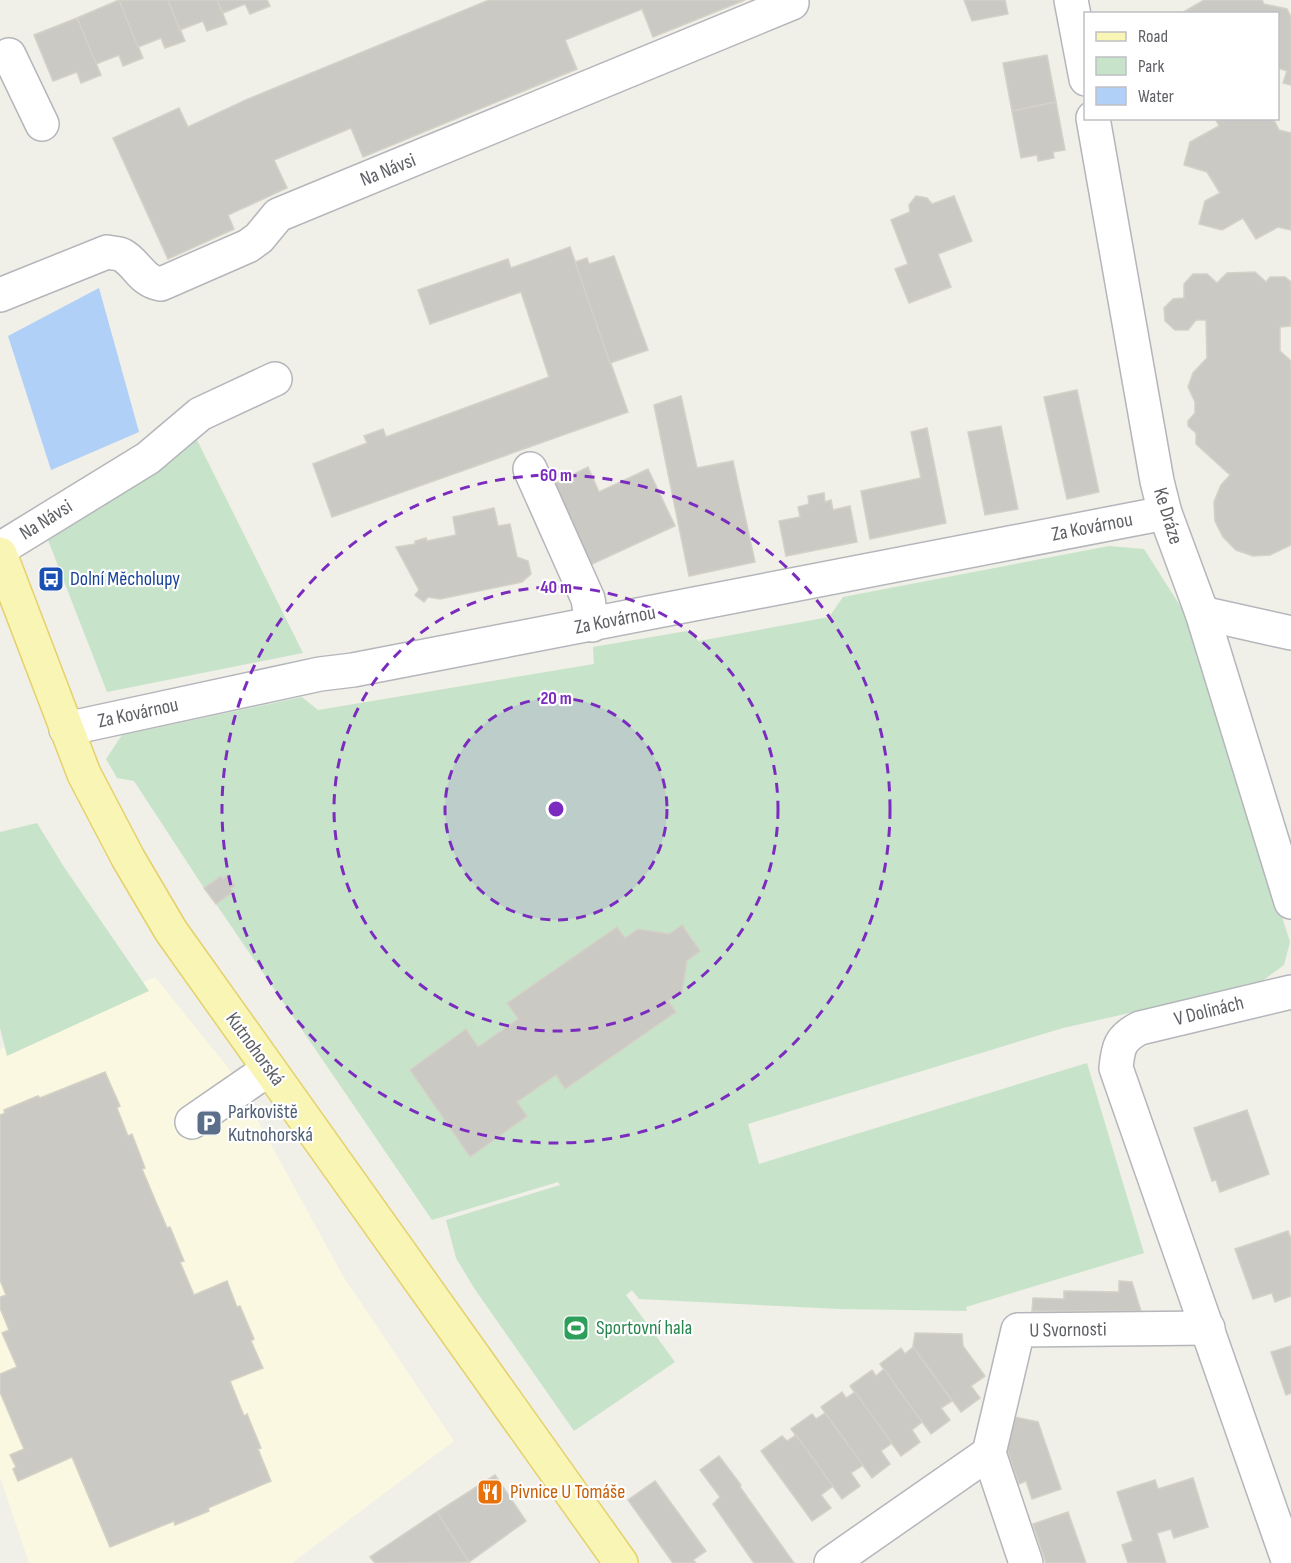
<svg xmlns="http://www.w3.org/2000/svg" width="1291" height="1563" viewBox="0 0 1291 1563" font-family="'Sofia Sans Condensed',sans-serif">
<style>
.commercial{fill:#fbf8e1}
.green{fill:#c7e4cb}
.water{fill:#b0d0f7}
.building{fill:#cbc9c4;stroke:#d4d1c6;stroke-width:1.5}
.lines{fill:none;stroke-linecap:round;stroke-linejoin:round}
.minor-casing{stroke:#b5b6bb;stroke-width:36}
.major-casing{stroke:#e5d16c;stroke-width:36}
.minor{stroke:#fff;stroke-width:33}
.major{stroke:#f8f5b5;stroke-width:33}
.ring{fill:none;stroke:#7b2cbf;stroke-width:3;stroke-dasharray:10 8}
.labels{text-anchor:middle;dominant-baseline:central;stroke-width:4.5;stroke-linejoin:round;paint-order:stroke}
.street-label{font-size:20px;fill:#5f6166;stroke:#fff}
.transit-label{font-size:20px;fill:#164399;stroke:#fff;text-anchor:start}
.service-label{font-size:20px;fill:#4e5e75;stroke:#fff;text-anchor:start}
.leisure-label{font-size:20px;fill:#27864d;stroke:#fff;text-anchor:start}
.food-label{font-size:20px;fill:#c56008;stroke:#fff;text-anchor:start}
.centre{fill:#7b2cbf;stroke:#fff;stroke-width:3}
.ring-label{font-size:18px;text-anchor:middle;font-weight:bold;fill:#7b2cbf;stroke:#fff;stroke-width:4.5;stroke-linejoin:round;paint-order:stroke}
</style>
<rect width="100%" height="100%" fill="#f0efe8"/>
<polygon class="commercial" points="155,977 230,1070 343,1276 454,1441 292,1563 29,1563 0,1477 0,1049"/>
<g class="green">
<polygon points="190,440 197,440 303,653 107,692 46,535"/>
<polygon points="1109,546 1144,549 1186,615 1290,942 1284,965 1258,984 1063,1028 748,1124 759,1164 1087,1063 1144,1253 966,1307 967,1311 839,1309 639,1299 632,1290 626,1295 675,1362 574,1431 474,1288 456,1258 446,1220 560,1185 558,1182 432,1220 216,904 233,892 231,889 235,885 228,876 223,879 221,876 204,888 134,781 117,778 106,759 122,735 302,697 318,710 594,664 593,647 687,631 699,641 829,617 843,597"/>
<polygon points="37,823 64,867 149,991 7,1056 0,1028 0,832"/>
</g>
<polygon class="water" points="99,288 139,432 51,470 8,336"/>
<g class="building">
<polygon points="119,0 143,58 123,66 119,55 96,64 77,18"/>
<polygon points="119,0 168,0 185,41 165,48 161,38 138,47"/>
<polygon points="168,0 217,0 227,24 207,31 203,21 180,30"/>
<polygon points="217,0 267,0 270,6 250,14 245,4 223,13"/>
<polygon points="489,0 745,0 653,37 642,9 565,40 577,69 363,157 351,128 274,160 287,188 228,215 234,229 168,259 113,138 179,108 188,127 248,99"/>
<polygon points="964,0 1005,0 1008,14 972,21"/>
<polygon points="1204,0 1262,0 1264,4 1287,9 1291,17 1291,85 1283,83 1287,71 1278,68 1278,14 1180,14"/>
<polygon points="77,18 101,75 81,83 77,72 53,81 34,35"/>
<polygon points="1047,55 1056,102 1012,111 1003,63"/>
<polygon points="1056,102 1065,150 1053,152 1054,158 1038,161 1037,155 1021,158 1012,111"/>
<polygon points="1215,118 1273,118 1279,130 1291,133 1291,230 1278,227 1256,239 1243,218 1222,230 1199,224 1205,201 1220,193 1207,172 1184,165 1190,142 1219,126"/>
<polygon points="916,196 927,198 932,204 954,196 972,241 938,254 951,287 909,303 895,269 908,264 891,220 910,212 909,205"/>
<polygon points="570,247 628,412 332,517 313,464 367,443 364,436 383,429 386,437 549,377 521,292 430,324 418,290 508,259 511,268"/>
<polygon points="614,256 648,350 610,363 575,262 587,258 589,264"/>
<polygon points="1255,272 1266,282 1270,277 1285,277 1291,282 1291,326 1280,327 1280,351 1291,361 1291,545 1270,555 1253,556 1236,550 1223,537 1215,521 1214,502 1221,485 1230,475 1196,444 1196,433 1188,426 1188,421 1195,413 1195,402 1188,387 1193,373 1207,358 1206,320 1196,320 1188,330 1175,330 1165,321 1164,308 1173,299 1184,298 1184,284 1193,274 1207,274 1217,283 1227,273"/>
<polygon points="1077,390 1099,492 1067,499 1044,397"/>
<polygon points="681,396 697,468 733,461 755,562 689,576 654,405"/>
<polygon points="1001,426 1018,509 985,515 968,432"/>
<polygon points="927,428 946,523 870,539 861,491 921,478 911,432"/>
<polygon points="588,467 599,492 648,469 675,526 590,565 554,484"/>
<polygon points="824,493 825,502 831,500 833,510 850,506 857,542 786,556 779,521 800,517 798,507 809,504 808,496"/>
<polygon points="494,508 498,526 510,524 517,557 528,561 531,574 522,582 440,599 428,597 424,602 415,595 419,590 396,547 415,544 415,541 426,538 427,541 456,535 453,517"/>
<polygon points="228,875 235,886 231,889 233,892 216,904 204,888 221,876 223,879"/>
<polygon points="682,925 700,951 687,961 682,992 668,1001 676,1012 565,1089 556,1075 517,1102 527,1116 470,1157 410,1070 466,1029 478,1047 518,1019 507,1003 617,927 625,938 638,929 669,934"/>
<polygon points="105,1072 120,1106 117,1108 128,1136 132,1134 145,1168 142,1169 167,1228 170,1227 184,1261 180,1262 194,1295 227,1281 237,1307 240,1306 254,1339 251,1341 263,1368 230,1381 244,1416 247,1414 261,1448 258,1449 271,1481 208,1508 209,1511 175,1525 174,1521 110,1547 72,1457 18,1481 13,1469 16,1467 10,1455 24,1449 0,1392 0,1374 17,1367 2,1333 9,1330 0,1308 0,1297 6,1295 0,1280 0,1115 5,1113 4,1110 38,1096 40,1098"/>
<polygon points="1247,1110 1269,1174 1220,1192 1216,1180 1212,1181 1194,1128"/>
<polygon points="1288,1231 1291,1239 1291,1296 1275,1302 1272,1293 1253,1299 1235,1249"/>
<polygon points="1119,1281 1132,1282 1141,1311 1032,1311 1033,1298 1064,1299 1064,1291 1119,1292"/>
<polygon points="915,1333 962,1334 963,1346 985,1376 971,1386 980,1398 961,1412 913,1347"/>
<polygon points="1291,1346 1291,1393 1286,1395 1271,1352"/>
<polygon points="913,1347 952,1401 941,1408 950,1420 931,1434 880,1364 901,1348 905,1354"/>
<polygon points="884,1369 922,1422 912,1430 920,1442 901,1456 850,1386 872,1370 876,1376"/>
<polygon points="842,1392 846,1398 855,1392 892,1443 881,1451 890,1464 872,1478 821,1407"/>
<polygon points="825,1413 863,1465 851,1473 860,1486 842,1499 791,1429 812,1414 816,1419"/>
<polygon points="1015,1417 1038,1422 1061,1489 1032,1499 1026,1481 1019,1484 1007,1449"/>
<polygon points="796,1435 833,1486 821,1495 831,1508 812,1521 761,1451 782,1436 787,1441"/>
<polygon points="719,1456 741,1485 740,1487 794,1563 754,1563 713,1504 720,1497 700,1470"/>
<polygon points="495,1475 526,1521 469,1562 437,1512"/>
<polygon points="1193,1478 1208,1527 1174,1538 1171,1529 1157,1533 1166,1563 1128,1563 1122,1545 1133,1541 1117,1492 1155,1480 1158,1489"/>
<polygon points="655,1481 706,1551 693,1560 696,1563 673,1563 628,1500"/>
<polygon points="437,1512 469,1562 375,1563 370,1557"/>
<polygon points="1068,1512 1086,1563 1046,1563 1033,1524"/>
</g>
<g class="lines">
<g class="minor-casing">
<g id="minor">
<polyline points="1071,0 1086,79"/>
<polyline points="9,55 42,124"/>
<polyline points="1093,118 1157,481 1165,513 1202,613 1291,902"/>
<path d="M0,295L107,252C111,253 118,253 122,255C137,263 142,282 161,284L248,246L259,238L278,215L792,3"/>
<polyline points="530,469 588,599 592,625"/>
<polyline points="0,549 148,458 200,414 275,379"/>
<polyline points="1202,613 1291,633"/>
<polyline points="66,729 320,674 353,670 1165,513"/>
<polyline points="192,1122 269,1069"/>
<polyline points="831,1563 989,1453"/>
<polyline points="1026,1563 989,1453 1018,1330 1208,1328"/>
<path d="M1289,1563L1116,1068C1118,1047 1120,1038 1140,1028L1291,992"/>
</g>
</g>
<g class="major-casing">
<polyline id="major" points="0,554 84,774 128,858 171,931 621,1563"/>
</g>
<use href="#minor" class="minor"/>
<use href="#major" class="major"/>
</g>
<circle cx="556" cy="809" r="111" fill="#7b2cbf" fill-opacity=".12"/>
<g class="ring">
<circle cx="556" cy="809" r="111"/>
<circle cx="556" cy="809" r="222"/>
<circle cx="556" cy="809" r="334"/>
</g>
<defs>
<g id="bus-square" transform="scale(1.35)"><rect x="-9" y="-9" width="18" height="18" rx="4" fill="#1a4fb4" stroke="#fff"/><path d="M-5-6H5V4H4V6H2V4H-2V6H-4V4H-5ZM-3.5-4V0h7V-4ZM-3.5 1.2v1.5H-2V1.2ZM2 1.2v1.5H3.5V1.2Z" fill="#fff"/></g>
<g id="parking-square" transform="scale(1.35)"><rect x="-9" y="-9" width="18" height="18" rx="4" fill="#5c6f8a" stroke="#fff"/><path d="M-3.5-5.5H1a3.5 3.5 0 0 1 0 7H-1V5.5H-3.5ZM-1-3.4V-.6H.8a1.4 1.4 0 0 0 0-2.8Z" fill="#fff"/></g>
<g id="stadium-square" transform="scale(1.35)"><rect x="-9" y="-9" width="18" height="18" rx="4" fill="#2e9e5b" stroke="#fff"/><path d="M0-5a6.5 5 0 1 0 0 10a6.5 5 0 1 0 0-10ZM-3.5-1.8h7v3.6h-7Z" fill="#fff"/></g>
<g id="restaurant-square" transform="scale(1.35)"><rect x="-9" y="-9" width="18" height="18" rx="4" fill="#e8710a" stroke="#fff"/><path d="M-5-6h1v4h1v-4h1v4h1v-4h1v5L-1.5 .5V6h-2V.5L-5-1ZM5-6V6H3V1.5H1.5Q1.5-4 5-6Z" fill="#fff"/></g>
</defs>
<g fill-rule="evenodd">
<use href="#bus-square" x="51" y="579"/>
<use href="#parking-square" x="209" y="1123"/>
<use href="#stadium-square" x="576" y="1328"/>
<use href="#restaurant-square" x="490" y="1492"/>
</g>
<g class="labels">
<g class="street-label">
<text transform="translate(388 170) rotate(-22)">Na Návsi</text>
<text transform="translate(1168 516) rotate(73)">Ke Dráze</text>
<text transform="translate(46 520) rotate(-32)">Na Návsi</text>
<text transform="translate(1092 527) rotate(-11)">Za Kovárnou</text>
<text transform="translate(615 620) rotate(-11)">Za Kovárnou</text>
<text transform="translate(138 713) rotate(-12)">Za Kovárnou</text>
<text transform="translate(1209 1011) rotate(-14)">V Dolinách</text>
<text transform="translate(255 1049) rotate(54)">Kutnohorská</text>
<text transform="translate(1068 1330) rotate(-1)">U Svornosti</text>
</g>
<g class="transit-label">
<text x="70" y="579">Dolní Měcholupy</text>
</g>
<g class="service-label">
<text x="228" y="1112">Parkoviště<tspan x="228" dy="23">Kutnohorská</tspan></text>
</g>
<g class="leisure-label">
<text x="596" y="1328">Sportovní hala</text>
</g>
<g class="food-label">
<text x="510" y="1492">Pivnice U Tomáše</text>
</g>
</g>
<circle cx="556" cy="809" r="9" class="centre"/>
<g class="ring-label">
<text x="556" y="481">60 m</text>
<text x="556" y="593">40 m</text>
<text x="556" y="704">20 m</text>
</g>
<rect x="1084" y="12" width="195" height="108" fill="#ffffff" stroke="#bfc0c2" stroke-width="1.5"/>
<rect x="1096" y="32" width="30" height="9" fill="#f8f5b5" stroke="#bfc0c2" stroke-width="1.5"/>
<text x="1138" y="42" font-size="18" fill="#5f6166">Road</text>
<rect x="1096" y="57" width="30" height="18" fill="#c7e4cb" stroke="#bfc0c2" stroke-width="1.5"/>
<text x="1138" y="72" font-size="18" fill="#5f6166">Park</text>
<rect x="1096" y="87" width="30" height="18" fill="#b0d0f7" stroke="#bfc0c2" stroke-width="1.5"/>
<text x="1138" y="102" font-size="18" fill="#5f6166">Water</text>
</svg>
